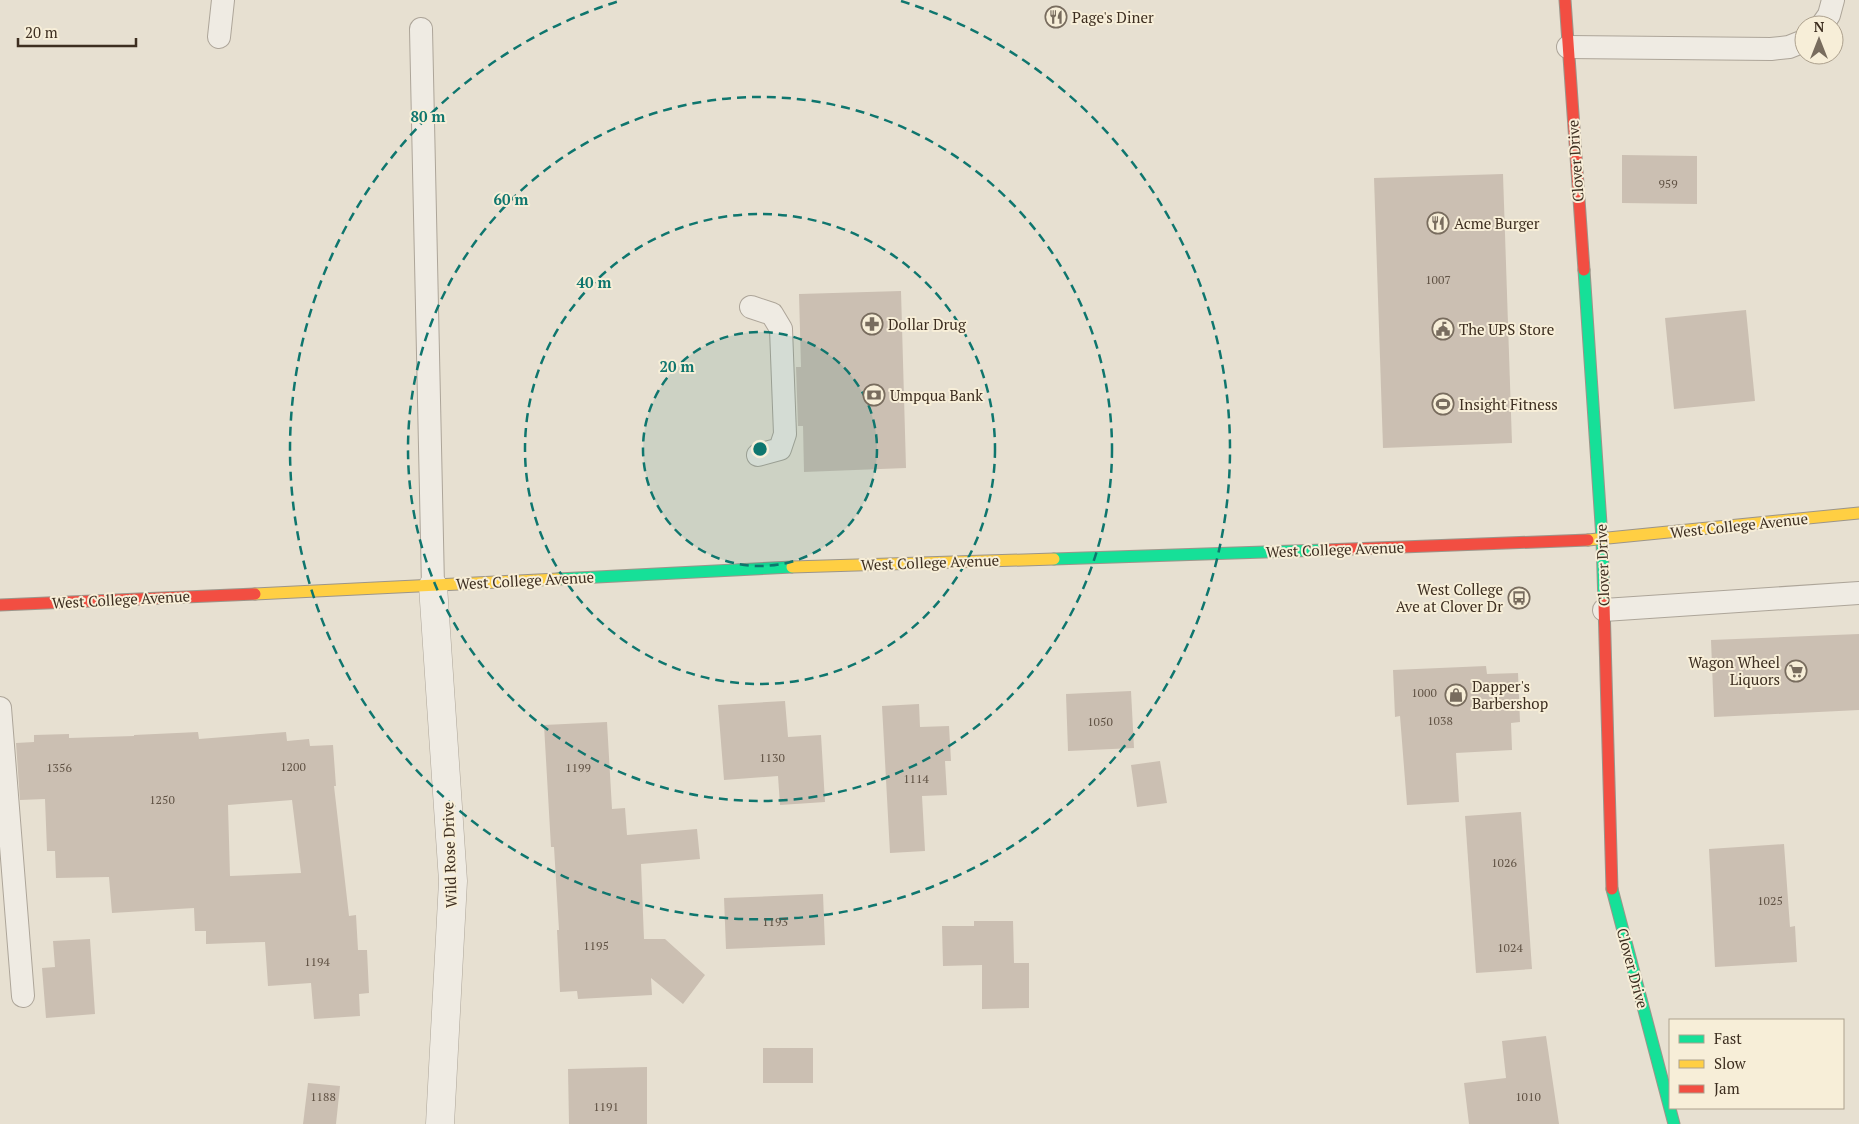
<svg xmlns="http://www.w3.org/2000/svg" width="1859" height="1124" viewBox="0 0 1859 1124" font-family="'PT Serif',serif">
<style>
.building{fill:#cbbfb2;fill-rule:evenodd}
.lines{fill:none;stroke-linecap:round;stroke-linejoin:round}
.lane-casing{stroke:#ada599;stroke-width:24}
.street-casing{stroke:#ada599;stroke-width:29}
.fast-casing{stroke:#9c958a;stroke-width:13}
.slow-casing{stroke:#9c958a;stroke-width:13}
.jam-casing{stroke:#9c958a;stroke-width:13}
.lane{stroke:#efebe3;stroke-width:22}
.street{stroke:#efebe3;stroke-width:28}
.fast{stroke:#16e098;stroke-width:11}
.slow{stroke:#ffcf43;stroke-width:11}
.jam{stroke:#f24e42;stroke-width:11}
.ring{fill:none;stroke:#0f766e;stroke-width:2.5;stroke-dasharray:9 6}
.labels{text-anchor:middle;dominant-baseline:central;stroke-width:4;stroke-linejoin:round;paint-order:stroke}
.number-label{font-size:12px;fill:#605244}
.poi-label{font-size:15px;fill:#3d2e20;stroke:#f7eed8;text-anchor:start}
.street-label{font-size:15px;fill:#3d2e20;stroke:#f7eed8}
.centre{fill:#0f766e;stroke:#f7eed8;stroke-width:2.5}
.ring-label{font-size:15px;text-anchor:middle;font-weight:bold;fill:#0f766e;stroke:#f7eed8;stroke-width:4;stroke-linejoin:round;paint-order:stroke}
</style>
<rect width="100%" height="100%" fill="#e7e0d1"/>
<g class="building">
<polygon points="1622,155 1697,156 1697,204 1622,203"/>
<polygon points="1503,174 1512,443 1383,448 1374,178"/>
<polygon points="901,291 906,468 804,472 803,426 798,426 796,367 801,367 799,294"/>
<polygon points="1746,310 1755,401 1674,409 1665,318"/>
<polygon points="1859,634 1859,710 1714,717 1711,640"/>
<polygon points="1486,666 1487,674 1518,673 1520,722 1511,723 1512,750 1456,753 1459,802 1407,805 1400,716 1395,717 1393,670"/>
<polygon points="1131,691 1134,748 1068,751 1066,694"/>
<polygon points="785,701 788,737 821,735 825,802 780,805 778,776 724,780 718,705"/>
<polygon points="919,704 920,727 949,726 951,761 945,761 947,795 922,796 925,851 890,853 882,706"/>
<polygon points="607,722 612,809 625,808 627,835 697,829 700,859 641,864 644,939 665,939 705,975 683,1004 651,978 652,995 578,999 577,991 560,992 557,930 559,930 554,847 551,847 544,725"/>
<path d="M198,732L199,739L286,732L287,741L309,739L310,746L333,745L336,786H334L349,916L356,915L358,950H367L369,993L359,994L360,1016L314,1019L311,983L268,986L265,942L206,944V931H195L194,908L112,913L109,877L56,878L55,851H47L45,799L20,800L16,743L34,742V735L69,734V738L134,736V735ZM292,800L301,873L230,876L228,805Z"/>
<polygon points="1160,761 1167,803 1137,807 1131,765"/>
<polygon points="1521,812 1532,969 1476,973 1465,816"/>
<polygon points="1784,844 1790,927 1795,926 1797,962 1715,967 1709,849"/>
<polygon points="823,894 825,945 726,949 724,898"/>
<polygon points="974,921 1013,921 1014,963 1029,963 1029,1008 982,1009 982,965 943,966 942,926 974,926"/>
<polygon points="90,939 95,1014 46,1018 42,968 55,967 53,941"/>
<polygon points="1546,1036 1559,1124 1469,1124 1464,1083 1506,1078 1502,1041"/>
<rect x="763" y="1048" width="50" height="35"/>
<polygon points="647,1067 647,1124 569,1124 568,1069"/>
<polygon points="308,1083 340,1086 336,1124 303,1124"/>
</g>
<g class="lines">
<g class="lane-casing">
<g id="lane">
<polyline points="1822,25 1829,15 1833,0"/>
<polyline points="421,29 433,586"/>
<polyline points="219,37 223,0"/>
<polyline points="1568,47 1771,49 1789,47 1804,41"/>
<polyline points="751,307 772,314 781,329 785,434 780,449 758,455"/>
<polyline points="1604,610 1859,593"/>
<polyline points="0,708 23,996"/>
</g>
</g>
<g class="street-casing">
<polyline id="street" points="433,586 453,881 440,1124"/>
</g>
<g class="fast-casing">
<g id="fast">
<polyline points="1584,270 1602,539 1604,604"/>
<polyline points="1054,559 1324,550"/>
<polyline points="558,579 792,567"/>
<polyline points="1612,889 1674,1124"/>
</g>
</g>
<g class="slow-casing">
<g id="slow">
<polyline points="1588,540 1859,513"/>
<polyline points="792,567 1054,559"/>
<polyline points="255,594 558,579"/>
</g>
</g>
<g class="jam-casing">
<g id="jam">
<polyline points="1565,0 1584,270"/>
<polyline points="1324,550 1588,540"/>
<polyline points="1604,604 1612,889"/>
<polyline points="0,605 255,594"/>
</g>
</g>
<use href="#lane" class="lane"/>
<use href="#street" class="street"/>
<use href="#fast" class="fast"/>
<use href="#slow" class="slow"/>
<use href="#jam" class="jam"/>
</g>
<circle cx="760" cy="449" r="117" fill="#0f766e" fill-opacity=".12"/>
<g class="ring">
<circle cx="760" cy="449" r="117"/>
<circle cx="760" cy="449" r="235"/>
<circle cx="760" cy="449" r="352"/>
<path d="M901 1A470 470 0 1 1 619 1"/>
</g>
<defs>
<g id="restaurant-ring" transform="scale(1.125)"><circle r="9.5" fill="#f7eed8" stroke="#786c5e" stroke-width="1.5"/><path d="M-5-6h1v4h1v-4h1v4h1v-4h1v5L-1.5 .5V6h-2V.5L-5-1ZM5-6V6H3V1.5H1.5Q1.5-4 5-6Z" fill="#786c5e"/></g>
<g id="pharmacy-ring" transform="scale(1.125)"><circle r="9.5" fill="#f7eed8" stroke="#786c5e" stroke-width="1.5"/><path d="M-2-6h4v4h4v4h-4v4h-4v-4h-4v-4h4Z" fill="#786c5e"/></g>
<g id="civic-ring" transform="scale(1.125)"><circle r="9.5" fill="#f7eed8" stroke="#786c5e" stroke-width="1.5"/><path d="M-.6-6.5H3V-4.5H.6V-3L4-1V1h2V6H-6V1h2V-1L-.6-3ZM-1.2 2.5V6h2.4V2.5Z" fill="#786c5e"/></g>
<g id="bank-ring" transform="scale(1.125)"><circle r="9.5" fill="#f7eed8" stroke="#786c5e" stroke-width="1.5"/><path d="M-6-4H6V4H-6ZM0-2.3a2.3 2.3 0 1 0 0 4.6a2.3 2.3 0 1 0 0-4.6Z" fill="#786c5e"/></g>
<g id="stadium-ring" transform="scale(1.125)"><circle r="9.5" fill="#f7eed8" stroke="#786c5e" stroke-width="1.5"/><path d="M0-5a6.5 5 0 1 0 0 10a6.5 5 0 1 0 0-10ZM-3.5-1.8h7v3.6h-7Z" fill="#786c5e"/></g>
<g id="bus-ring" transform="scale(1.125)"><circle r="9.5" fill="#f7eed8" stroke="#786c5e" stroke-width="1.5"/><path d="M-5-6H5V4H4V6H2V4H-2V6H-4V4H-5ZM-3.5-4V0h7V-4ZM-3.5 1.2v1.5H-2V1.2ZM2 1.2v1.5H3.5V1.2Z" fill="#786c5e"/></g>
<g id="supermarket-ring" transform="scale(1.125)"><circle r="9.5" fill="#f7eed8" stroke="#786c5e" stroke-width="1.5"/><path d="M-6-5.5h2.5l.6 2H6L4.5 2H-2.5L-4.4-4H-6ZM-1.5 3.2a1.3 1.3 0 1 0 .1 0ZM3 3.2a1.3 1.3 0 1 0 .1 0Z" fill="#786c5e"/></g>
<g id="shop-ring" transform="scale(1.125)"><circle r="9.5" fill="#f7eed8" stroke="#786c5e" stroke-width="1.5"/><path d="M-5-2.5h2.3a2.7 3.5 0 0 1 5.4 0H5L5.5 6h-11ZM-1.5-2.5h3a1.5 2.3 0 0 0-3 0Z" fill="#786c5e"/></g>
</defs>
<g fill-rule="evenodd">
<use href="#restaurant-ring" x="1056" y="17"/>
<use href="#restaurant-ring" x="1438" y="223"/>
<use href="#pharmacy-ring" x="872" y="324"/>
<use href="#civic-ring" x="1443" y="329"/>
<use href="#bank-ring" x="874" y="395"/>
<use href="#stadium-ring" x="1443" y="404"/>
<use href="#bus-ring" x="1519" y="598"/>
<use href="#supermarket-ring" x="1796" y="671"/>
<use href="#shop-ring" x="1456" y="695"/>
</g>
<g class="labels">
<g class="number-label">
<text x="1668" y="183">959</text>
<text x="1438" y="279">1007</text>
<text x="1424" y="692">1000</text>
<text x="1440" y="720">1038</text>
<text x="1100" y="721">1050</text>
<text x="772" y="757">1130</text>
<text x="293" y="766">1200</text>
<text x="59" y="767">1356</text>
<text x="578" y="767">1199</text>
<text x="916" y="778">1114</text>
<text x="162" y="799">1250</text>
<text x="1504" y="862">1026</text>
<text x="1770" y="900">1025</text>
<text x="775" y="921">1193</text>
<text x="596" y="945">1195</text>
<text x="1510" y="947">1024</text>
<text x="317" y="961">1194</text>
<text x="323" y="1096">1188</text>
<text x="1528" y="1096">1010</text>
<text x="606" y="1106">1191</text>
</g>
<g class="poi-label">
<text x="1072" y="17">Page's Diner</text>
<text x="1454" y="223">Acme Burger</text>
<text x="888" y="324">Dollar Drug</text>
<text x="1459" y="329">The UPS Store</text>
<text x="890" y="395">Umpqua Bank</text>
<text x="1459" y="404">Insight Fitness</text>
<text x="1503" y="589" text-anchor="end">West College<tspan x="1503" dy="17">Ave at Clover Dr</tspan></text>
<text x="1780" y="662" text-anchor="end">Wagon Wheel<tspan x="1780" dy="17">Liquors</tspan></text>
<text x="1472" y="686">Dapper's<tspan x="1472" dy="17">Barbershop</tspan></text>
</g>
<g class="street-label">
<text transform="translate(1575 161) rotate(-94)">Clover Drive</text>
<text transform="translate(1739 525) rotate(-6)">West College Avenue</text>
<text transform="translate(1335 549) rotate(-2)">West College Avenue</text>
<text transform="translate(930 562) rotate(-2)">West College Avenue</text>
<text transform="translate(1602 565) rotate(-92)">Clover Drive</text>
<text transform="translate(525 580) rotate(-3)">West College Avenue</text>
<text transform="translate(121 599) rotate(-3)">West College Avenue</text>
<text transform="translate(449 855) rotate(-92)">Wild Rose Drive</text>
<text transform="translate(1633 968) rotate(75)">Clover Drive</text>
</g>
</g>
<circle cx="760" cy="449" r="8" class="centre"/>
<g class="ring-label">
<text x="428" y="122">80 m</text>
<text x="511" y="205">60 m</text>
<text x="594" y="288">40 m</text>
<text x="677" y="372">20 m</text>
</g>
<rect x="1669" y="1019" width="175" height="90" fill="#f7eed8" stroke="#ada18e"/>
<rect x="1679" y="1035" width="25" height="8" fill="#16e098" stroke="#ada18e"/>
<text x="1714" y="1044" font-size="15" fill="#3d2e20">Fast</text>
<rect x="1679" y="1060" width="25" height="8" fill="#ffcf43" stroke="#ada18e"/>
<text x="1714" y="1069" font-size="15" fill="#3d2e20">Slow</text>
<rect x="1679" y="1085" width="25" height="8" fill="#f24e42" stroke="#ada18e"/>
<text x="1714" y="1094" font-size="15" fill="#3d2e20">Jam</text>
<g transform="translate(1819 40)"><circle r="24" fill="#f7eed8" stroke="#ada18e"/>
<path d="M0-4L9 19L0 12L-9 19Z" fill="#786c5e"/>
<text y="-8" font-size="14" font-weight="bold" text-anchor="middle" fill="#3d2e20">N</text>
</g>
<path d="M18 38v8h118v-8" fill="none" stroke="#3d2e20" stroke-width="2.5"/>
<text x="25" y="38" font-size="15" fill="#3d2e20" stroke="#f7eed8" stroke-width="4" paint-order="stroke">20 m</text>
</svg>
